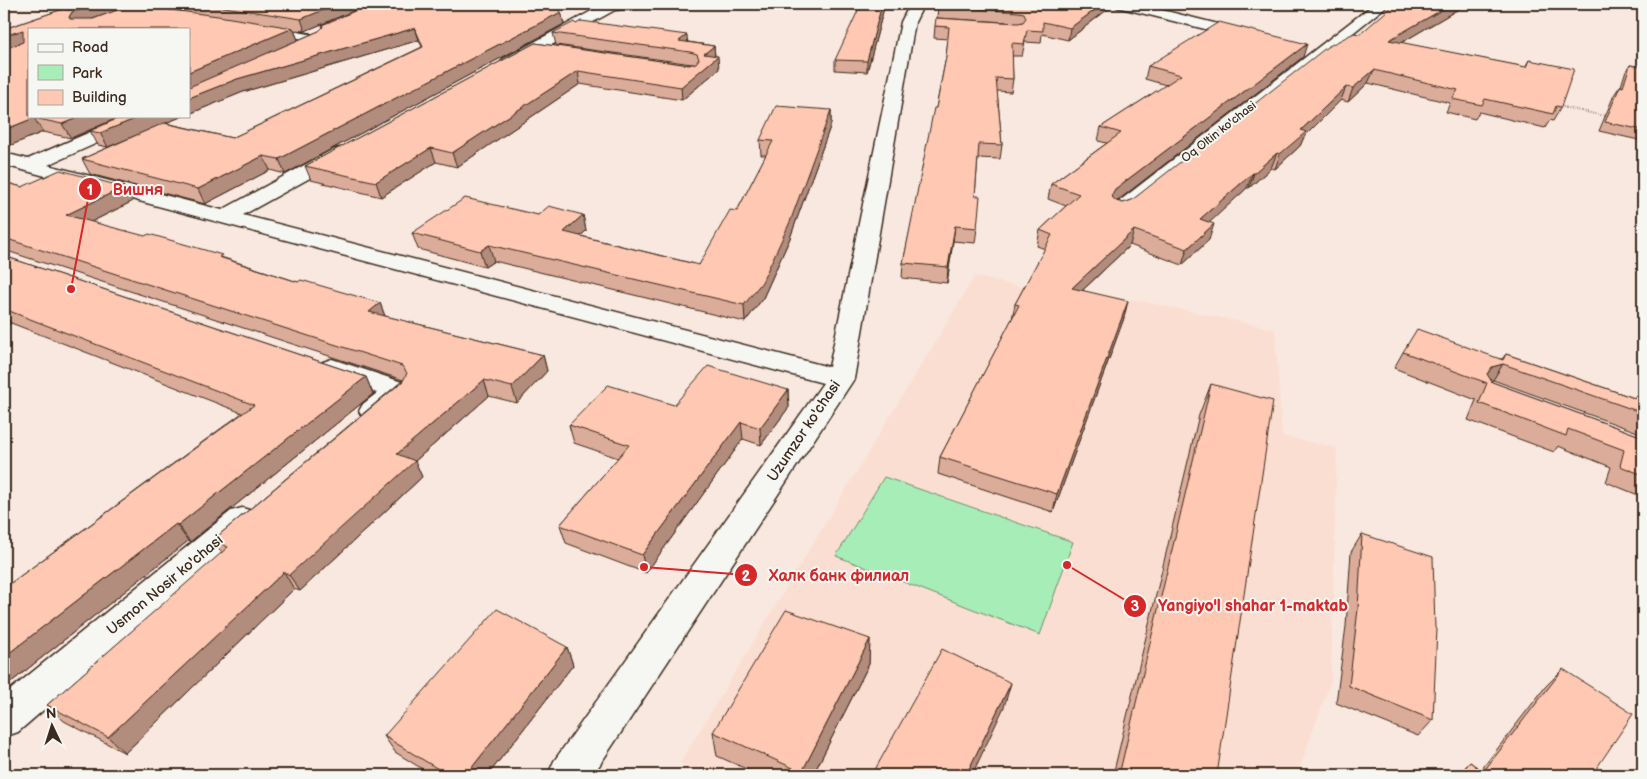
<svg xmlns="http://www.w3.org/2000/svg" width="1647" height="779" viewBox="0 0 1647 779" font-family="'Balsamiq Sans',sans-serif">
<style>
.built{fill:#fbded2}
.green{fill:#a7edb8;stroke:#718c6b}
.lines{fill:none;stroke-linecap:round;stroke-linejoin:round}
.lane-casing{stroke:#3b2a1e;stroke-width:4}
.street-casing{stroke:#3b2a1e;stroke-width:3}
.path{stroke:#3b2a1e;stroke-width:2;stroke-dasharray:0.5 2;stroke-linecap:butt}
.lane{fill:#f6f6f2;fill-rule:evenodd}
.street{fill:#f6f6f2;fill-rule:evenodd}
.wall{fill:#dbac99;stroke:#3b2a1e}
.shaded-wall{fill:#b28c7d;stroke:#3b2a1e}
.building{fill:#ffc8b2;stroke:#3b2a1e}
.labels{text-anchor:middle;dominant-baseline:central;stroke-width:4;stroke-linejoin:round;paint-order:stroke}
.far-street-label{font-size:12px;fill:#3b2a1e;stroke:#f6f6f2}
.street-label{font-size:15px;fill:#3b2a1e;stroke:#f6f6f2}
.leader{fill:none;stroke:#d62828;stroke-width:2}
.callout-dot{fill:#d62828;stroke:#f6f6f2;stroke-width:2}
.mark-label{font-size:15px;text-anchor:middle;font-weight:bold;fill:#fff}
.callout-label{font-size:16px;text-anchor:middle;font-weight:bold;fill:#d62828;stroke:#f6f6f2;stroke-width:4;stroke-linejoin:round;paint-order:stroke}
</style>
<rect width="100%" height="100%" fill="#f9e8df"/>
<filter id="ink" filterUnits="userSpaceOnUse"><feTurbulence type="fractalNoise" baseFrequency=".02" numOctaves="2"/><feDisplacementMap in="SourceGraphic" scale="10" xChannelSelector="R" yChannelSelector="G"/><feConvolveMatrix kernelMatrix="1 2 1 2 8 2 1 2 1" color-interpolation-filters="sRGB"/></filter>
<g filter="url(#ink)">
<polygon class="built" points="975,276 1121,311 1131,299 1275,329 1282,436 1337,448 1331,681 1297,775 705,775 680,763"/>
<polygon class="green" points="884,477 1073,542 1040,635 836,556"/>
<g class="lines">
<g class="lane-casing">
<polygon id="lane" points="269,27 309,34 314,37 309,40 265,32 264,30 265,28"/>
</g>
<g class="street-casing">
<g id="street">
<polygon points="141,4 161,4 159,7 99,29 77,29 79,26"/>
<polygon points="587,4 645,4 638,8 615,10 515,65 503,65 501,62 503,59 597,8 589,7"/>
<polygon points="910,4 924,4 915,22 854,379 593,775 548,775 554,761 823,383 4,165 4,153 28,159 127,116 152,116 149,120 48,165 222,210 332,150 339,148 346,150 349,154 346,158 243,215 829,367 901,22"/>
<polygon points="1115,4 1138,4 1254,33 1256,36 1254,39 1249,40 1117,7"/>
<polygon points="1374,4 1389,4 1127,214 1120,216 1113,214 1109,210 1113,206"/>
<path d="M332,359L408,384L412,390C405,401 388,418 375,420C371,421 367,419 363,418L359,411L363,404L377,393L323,374L319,368L323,362Z"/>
<polygon points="242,508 253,511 258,520 253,529 18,732 4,737 4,695 231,511"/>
</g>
</g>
<polyline class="path" points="1558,106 1609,117"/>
<use href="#lane" class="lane"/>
<use href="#street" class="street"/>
</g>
<g class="wall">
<polygon points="87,4 136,4 131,5 155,8 153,4 370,4 305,31 294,30 298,40 286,45 319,31 323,27 322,25 371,4 551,4 561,12 564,24 285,174 270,170 205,204 90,174 82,159 131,137 108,147 98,145 90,131 123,116 183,116 166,123 232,138 422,47 419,40 243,92 189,114 189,29 29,29 29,116 122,116 71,138 43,132 4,148 4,29 63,9 69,10"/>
<polygon points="885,4 867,72 835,70 835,60"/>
<polygon points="1467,4 1401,43 1525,67 1529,60 1561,107 1553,121 1550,120 1545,128 1479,112 1475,119 1446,112 1450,103 1368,83 1348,102 1341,100 1304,137 1300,146 1275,169 1271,168 1249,188 1247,188 1209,222 1209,240 1182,265 1130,245 1083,290 1124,318 1053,512 938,474 940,457 1012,319 1015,304 1045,249 1037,246 1040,230 1066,206 1048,199 1051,184 1107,143 1098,141 1101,127 1166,85 1145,79 1148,66 1303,57 1117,201 1123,203 1132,200 1360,34"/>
<polygon points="938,6 1112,6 1068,40 1042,34 1041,43 1025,42 1022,56 1012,56 1013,79 1011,92 997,91 1002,145 1000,159 978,158 975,196 977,228 975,243 953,241 947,283 902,278 903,263 936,108 946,57 948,39 934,38 935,26 1006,22 937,18"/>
<polygon points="576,24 714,46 715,56 719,69 682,100 580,84 457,167 436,162 381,197 311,180 305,166 535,43 689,65 692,64 556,45 553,33"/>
<polygon points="1630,65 1643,67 1643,141 1599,131 1614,95 1620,86 1621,86 1625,73"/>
<polygon points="831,110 831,124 790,238 763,298 745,322 494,261 485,267 418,249 412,233 538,215 583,215 586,231 581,236 699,265 737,211 766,155 761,155 760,140"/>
<polygon points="4,182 22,187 124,187 133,201 91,222 224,258 298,282 380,303 385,316 543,355 547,371 517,403 489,396 415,461 422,477 300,591 294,589 125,753 64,721 47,705 222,553 213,540 403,380 4,250"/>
<polygon points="4,256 366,377 373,394 190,542 188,541 10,683 4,679 4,588 242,413 11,323 9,324 4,322"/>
<polygon points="1403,352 1502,359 1506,354 1643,401 1643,434 1493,380 1491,381 1492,382 1643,437 1643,497 1606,482 1611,467 1558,446 1554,452 1468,420 1476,400 1394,368"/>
<polygon points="1211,384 1217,775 1113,775 1199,415"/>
<polygon points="788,390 789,407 761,445 743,439 646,573 566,543 560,525 618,458 574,443 569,425 674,405"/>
<polygon points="1362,534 1433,720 1418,736 1336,703 1346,626 1351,552"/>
<polygon points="870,639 869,664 813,775 760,775 717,756 713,732"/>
<polygon points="567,647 573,665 488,775 432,775 395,752 384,736"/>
<polygon points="1563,669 1592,775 1458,775 1470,762 1481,770 1546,686"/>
</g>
<g class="shaded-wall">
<polygon points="97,4 136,4 78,24 69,17 72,12"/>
<polygon points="338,4 370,4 305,31 301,19"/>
<polygon points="882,4 885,4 867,72 867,61"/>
<polygon points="1103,4 1113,4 1112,6 1068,40 1070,28"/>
<polygon points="1452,4 1467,4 1384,53 1389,40"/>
<polygon points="561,12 564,24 285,174 279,159"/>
<polygon points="293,28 298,40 189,88 189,72"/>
<polygon points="415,28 419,40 243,92 189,114 189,98 237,79"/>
<polygon points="23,30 29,40 4,51 4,36"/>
<polygon points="687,35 688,47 679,41"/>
<polygon points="1307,44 1303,57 1112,205 1111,196 1115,189"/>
<polygon points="714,46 715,58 704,54"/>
<polygon points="718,56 719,69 682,100 681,87"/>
<polygon points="1374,70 1368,83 1348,102 1353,88"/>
<polygon points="578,71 580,84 457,167 452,153"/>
<polygon points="1346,87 1341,100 1304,137 1300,146 1275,169 1280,154 1301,130"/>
<polygon points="831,110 831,124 790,238 763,298 745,322 744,305"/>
<polygon points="82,116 122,116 71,138 62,124"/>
<polygon points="142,116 183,116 108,147 100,133"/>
<polygon points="34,118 43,132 4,148 4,130"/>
<polygon points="431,148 436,162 381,197 376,182"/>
<polygon points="1277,153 1271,168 1249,188 1254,173"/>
<polygon points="263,156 270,170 205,204 198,189"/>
<polygon points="1253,173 1247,188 1196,235 1200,219"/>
<polygon points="124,187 133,201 75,230 66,215"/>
<polygon points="583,215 586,231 567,248 564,232"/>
<polygon points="1214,224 1209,240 1182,265 1187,249"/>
<polygon points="955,226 953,241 947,283 948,267"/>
<polygon points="1134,230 1130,245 1068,304 1072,288"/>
<polygon points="489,245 494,261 485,267 480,251"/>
<polygon points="1128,301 1124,318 1053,512 1057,494"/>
<polygon points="380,303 386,319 369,312"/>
<polygon points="4,313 11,323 9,324 4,318"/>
<polygon points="543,355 547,371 517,403 512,387"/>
<polygon points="1503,364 1493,380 1484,383 1482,382 1492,367"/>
<polygon points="366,377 373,394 190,542 178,525"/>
<polygon points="484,380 489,396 415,461 422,477 300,591 289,575 397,454"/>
<polygon points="788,390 789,407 761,445 760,428"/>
<polygon points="741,422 743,439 646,573 642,555"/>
<polygon points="176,524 188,541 10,683 4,677 4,657"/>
<polygon points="284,572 294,589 125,753 108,737"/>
<polygon points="870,639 869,664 813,775 802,775 802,772"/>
<polygon points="567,647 573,665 488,775 466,775"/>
<polygon points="1011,683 1004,707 972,775 966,775"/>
</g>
<g class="building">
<polygon points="87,4 97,4 72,12 69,17 70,19 93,19 131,5 218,16 293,28 189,72 189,29 29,29 29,116 82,116 62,124 34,118 4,130 4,49 23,42 23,30 4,36 4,29 63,9 69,10"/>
<polygon points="196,4 338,4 301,19 218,6"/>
<polygon points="371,4 551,4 561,12 279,159 263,156 198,189 82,159 164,123 232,138 423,47 415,28 237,79 189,98 189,87 319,31 323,27 322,25"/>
<polygon points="861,4 882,4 867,61 835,60"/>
<polygon points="939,4 1103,4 1070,28 1043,22 1043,31 1027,30 1024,44 1012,43 1013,79 996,78 1002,145 979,144 975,196 980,196 977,228 955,226 948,267 903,263 934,108 936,108 946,57 949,27 935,26 936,18 1018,23 1023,22 1026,18 1024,13 1018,12 938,6"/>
<polygon points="1395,4 1452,4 1389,40 1526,67 1529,60 1574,69 1561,107 1556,106 1553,114 1485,99 1482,105 1452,99 1458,90 1374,70 1353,88 1346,87 1301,130 1306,132 1280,154 1277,153 1254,173 1253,173 1200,219 1214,224 1187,249 1134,230 1072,288 1128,301 1057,494 940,457 1019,305 1015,304 1052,235 1040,230 1079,194 1051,184 1121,133 1101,127 1181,75 1148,66 1219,22 1307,44 1115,189 1111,196 1116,201 1123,203 1132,200 1327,47 1354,33 1360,34"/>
<polygon points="581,21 687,35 679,41 714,46 704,54 718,56 681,87 578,71 452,153 431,148 376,182 305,166 535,43 689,65 696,63 699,59 697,54 690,52 553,33 574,22 576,24"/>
<polygon points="1630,65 1643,67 1643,130 1605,122 1620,86 1623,87"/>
<polygon points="776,106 831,110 790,222 762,282 744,305 489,245 480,251 412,233 465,198 538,215 549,206 583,215 564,232 699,265 730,210 737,211 773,141 760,140"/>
<polygon points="123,116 142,116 100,133 90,131"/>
<polygon points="60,170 124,187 66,215 145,236 149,234 222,255 219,257 298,282 301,280 380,303 369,312 543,355 512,387 484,380 397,454 415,461 289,575 284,572 108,737 47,705 228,547 213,540 403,381 407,373 402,366 4,238 4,182 22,187"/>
<polygon points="4,256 366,377 178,525 176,524 4,657 4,588 254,405 4,309"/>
<polygon points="1417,329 1503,360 1506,354 1643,401 1643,413 1503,364 1492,367 1487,374 1492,382 1643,437 1643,475 1620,466 1624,450 1568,429 1566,436 1479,403 1487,383 1403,352"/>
<polygon points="708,366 788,390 760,428 741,422 642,555 560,525 629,445 569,425 608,385 674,405"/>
<polygon points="1211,384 1273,401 1217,775 1131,775 1120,771"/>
<polygon points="1362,534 1433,557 1435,628 1437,629 1433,720 1349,686 1358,609"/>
<polygon points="497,609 567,647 466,775 448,775 384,736"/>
<polygon points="786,610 870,639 802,772 713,732"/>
<polygon points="942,649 1011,683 966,775 872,775"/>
<polygon points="1563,669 1633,714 1592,775 1459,775 1470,762 1483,772"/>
</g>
</g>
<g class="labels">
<g class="far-street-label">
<text transform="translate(1219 132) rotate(-38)">Oq Oltin ko'chasi</text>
</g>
<g class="street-label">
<text transform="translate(804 431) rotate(-56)">Uzumzor ko'chasi</text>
<text transform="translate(165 585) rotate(-40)">Usmon Nosir ko'chasi</text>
</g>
</g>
<path class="leader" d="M71 289L90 189M644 567L746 575M1067 565L1135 606"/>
<g class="callout-dot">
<circle cx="71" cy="289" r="5"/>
<circle cx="644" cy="567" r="5"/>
<circle cx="1067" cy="565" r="5"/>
<circle cx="90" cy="189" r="12"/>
<circle cx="746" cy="575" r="12"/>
<circle cx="1135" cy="606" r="12"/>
</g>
<g class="mark-label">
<text x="90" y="195">1</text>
<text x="746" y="581">2</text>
<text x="1135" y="611">3</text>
</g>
<g class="callout-label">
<text x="138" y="195">Вишня</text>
<text x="839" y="581">Халк банк филиал</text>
<text x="1253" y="611">Yangiyo'l shahar 1-maktab</text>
</g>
<rect width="1647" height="779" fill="none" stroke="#f6f6f2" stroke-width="20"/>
<rect x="10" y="10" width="1627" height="759" fill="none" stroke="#3b2a1e" stroke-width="2" filter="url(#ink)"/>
<rect x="28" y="28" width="162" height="90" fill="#f6f6f2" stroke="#aba49d"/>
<rect x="38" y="44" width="25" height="8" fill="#f6f6f2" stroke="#aba49d"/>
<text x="72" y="52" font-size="15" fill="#3b2a1e">Road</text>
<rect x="38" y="65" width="25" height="15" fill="#a7edb8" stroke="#aba49d"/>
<text x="72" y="78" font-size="15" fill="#3b2a1e">Park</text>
<rect x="38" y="90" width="25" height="15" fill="#ffc8b2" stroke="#aba49d"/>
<text x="72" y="102" font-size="15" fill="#3b2a1e">Building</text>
<g transform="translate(52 726) rotate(356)" stroke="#f6f6f2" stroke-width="4" paint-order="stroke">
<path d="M0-4L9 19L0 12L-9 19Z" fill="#3b2a1e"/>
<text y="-8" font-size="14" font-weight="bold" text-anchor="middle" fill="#3b2a1e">N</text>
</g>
</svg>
